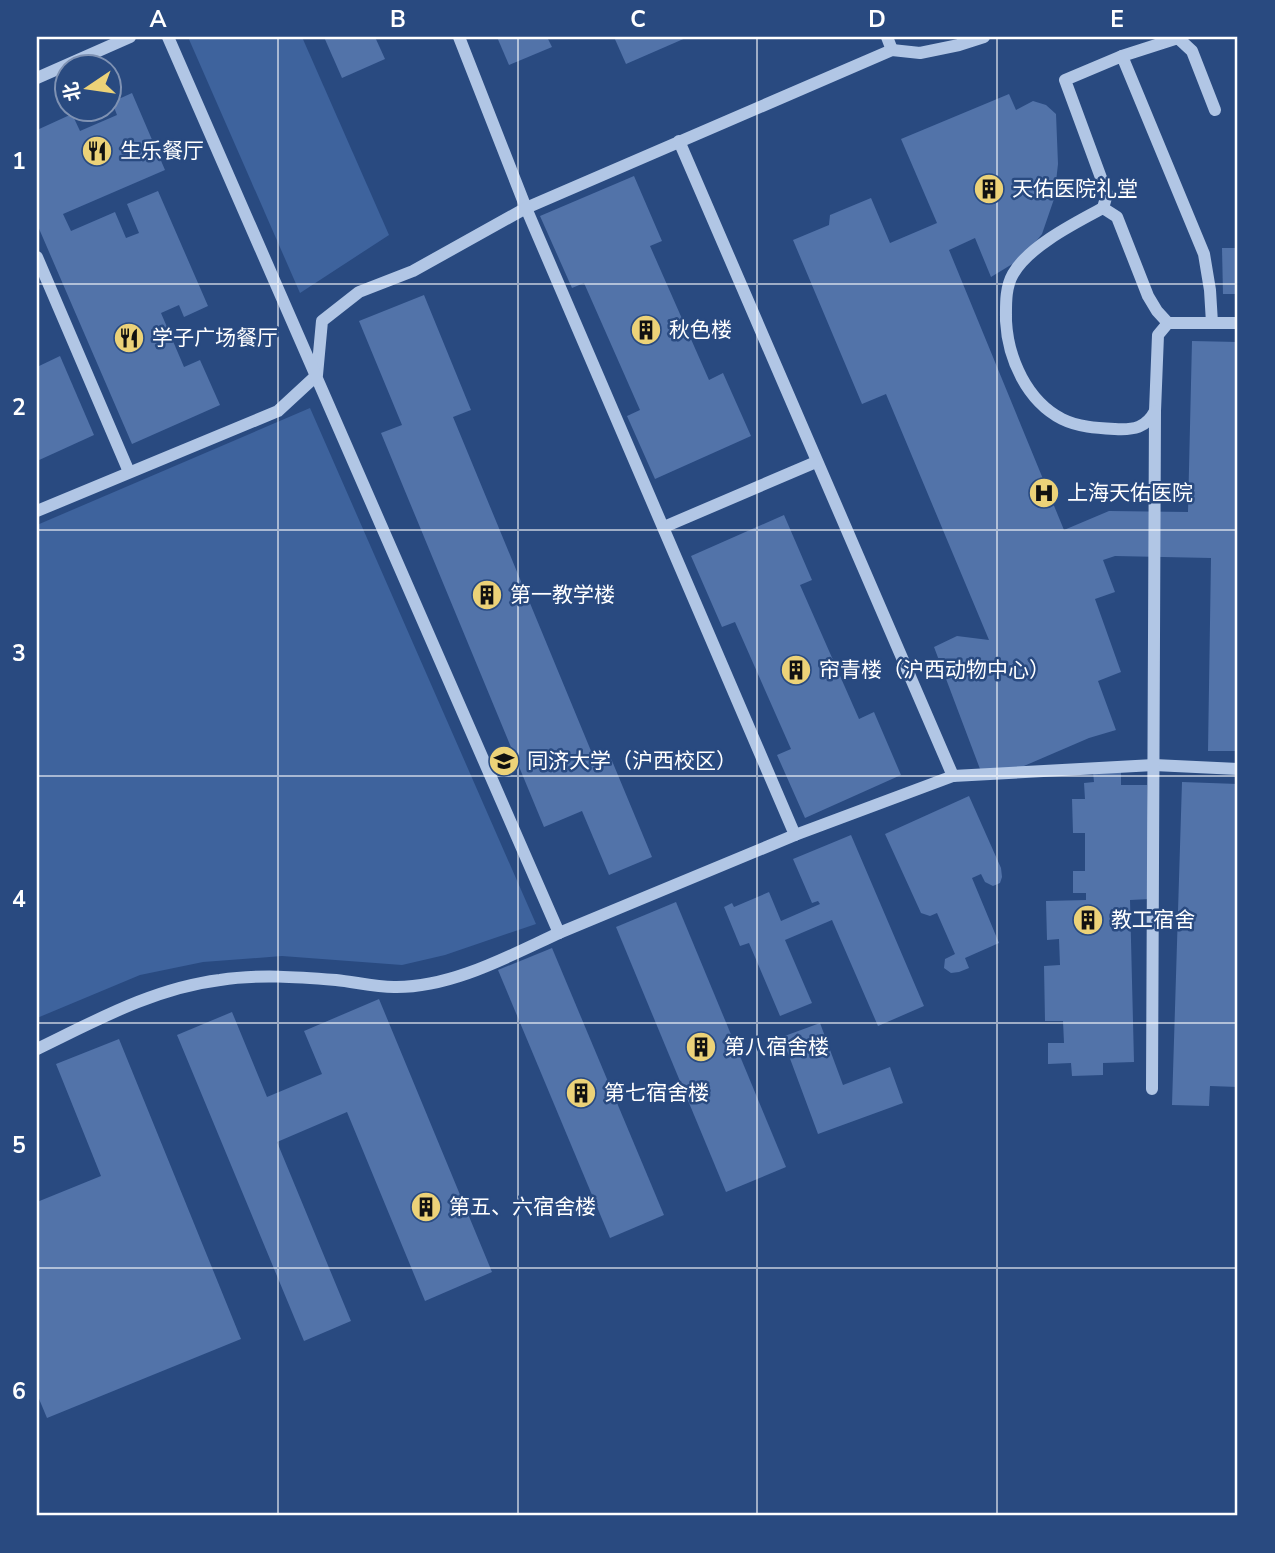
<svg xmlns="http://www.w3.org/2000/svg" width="1275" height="1553" viewBox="0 0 1275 1553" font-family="'Nunito Sans','Noto Sans SC',sans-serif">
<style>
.green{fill:#3e639d}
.building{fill:#5273a9}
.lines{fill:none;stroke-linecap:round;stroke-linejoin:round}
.minor{stroke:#b1c6e5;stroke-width:12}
.grid{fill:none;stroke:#fff;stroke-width:2;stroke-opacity:0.55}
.labels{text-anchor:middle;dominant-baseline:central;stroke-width:5;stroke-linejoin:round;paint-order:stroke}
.poi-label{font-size:21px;fill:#fff;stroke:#294a80;text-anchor:start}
.neatline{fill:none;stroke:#fff;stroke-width:2.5}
.grid-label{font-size:23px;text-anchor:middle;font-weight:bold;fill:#fff}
</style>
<rect width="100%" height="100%" fill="#294a80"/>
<g class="green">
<polygon points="188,37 302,37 389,235 300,293"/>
<polygon points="310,408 536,924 445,955 402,965 282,956 203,962 140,975 37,1018 37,525"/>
</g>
<g class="building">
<polygon points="324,37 375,37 385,59 342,78"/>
<polygon points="497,37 547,37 552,47 509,65"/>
<polygon points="614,37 688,37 626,64"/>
<polygon points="132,93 165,170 63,214 71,231 115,212 126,238 139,233 127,204 158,191 208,306 184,317 179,305 161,313 184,367 200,360 220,405 132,444 37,224 37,130 72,114 80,131 117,115 112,102"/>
<polygon points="1009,94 1016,110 1033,101 1046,105 1056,114 1058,164 1054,199 1042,234 1033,245 1014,263 991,277 975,238 949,250 1064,530 1109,511 1188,512 1192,341 1238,342 1238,751 1208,751 1211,558 1115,556 1103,560 1115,592 1095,599 1121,672 1098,681 1116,730 1089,738 1017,769 980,769 934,647 957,636 989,640 886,394 862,404 793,240 829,225 830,215 871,198 890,243 937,223 901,139"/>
<polygon points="634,176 662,241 650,246 709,380 723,373 751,436 655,479 627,416 640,410 584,283 572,288 540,216"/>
<polygon points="1222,248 1238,248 1238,294 1223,294"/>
<polygon points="424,295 471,410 453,417 596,763 610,756 652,857 609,875 582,811 544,827 381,433 402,425 359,321"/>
<polygon points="60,356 94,435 37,461 37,367"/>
<polygon points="784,515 812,580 800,585 859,719 874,712 901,775 805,818 777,755 791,749 735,622 722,627 691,556"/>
<polygon points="1121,771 1121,785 1147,785 1150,899 1130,900 1134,1062 1103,1063 1103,1075 1072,1076 1071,1063 1048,1064 1048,1043 1064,1043 1063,1021 1045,1021 1044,966 1060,965 1059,939 1047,940 1046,901 1086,900 1086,893 1073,893 1073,871 1085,871 1085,833 1073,833 1072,799 1085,799 1084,783 1094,782 1093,772"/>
<polygon points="1182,782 1238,784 1238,1087 1210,1086 1209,1106 1172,1105"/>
<polygon points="969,796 1001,868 1002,877 1000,883 993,886 985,882 981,874 972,878 999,943 965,958 969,968 959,972 951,973 944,968 945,959 955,954 937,913 930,916 921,913 885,834"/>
<polygon points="851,835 924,1006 878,1026 832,920 785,940 812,1003 780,1016 749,943 740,946 724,907 732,903 734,907 769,892 781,921 820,904 818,901 812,903 793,859"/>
<polygon points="676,902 786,1167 726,1192 616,927"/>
<polygon points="552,948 664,1215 610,1238 498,970"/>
<polygon points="379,999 492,1272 425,1301 347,1112 277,1142 351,1321 304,1341 177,1035 232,1012 267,1097 322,1074 304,1031"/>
<polygon points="820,1023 843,1085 890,1067 903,1103 818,1134 782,1037"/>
<polygon points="119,1039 241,1339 47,1418 37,1394 37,1202 101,1176 56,1064"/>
</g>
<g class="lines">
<g class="minor">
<polyline points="459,37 526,208 795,835 559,933"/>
<polyline points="887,37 892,50"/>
<polyline points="1122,56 1178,38 1192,51 1215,110"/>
<polyline points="37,78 130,37"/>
<polyline points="679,141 953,776"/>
<polyline points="1103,208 1107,194 1065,80 1122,56 1204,254 1210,290 1212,323"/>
<polyline points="37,257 129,472"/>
<path d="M1168,323L1158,335L1155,411C1146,428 1134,430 1115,429C1097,428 1078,427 1062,419C1027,401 1008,359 1006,321C1006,305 1005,288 1013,274C1029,246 1075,223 1103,208L1117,217L1148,296L1157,311L1168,323H1238"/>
<polyline points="37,511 278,411 317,375 322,321 359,292 413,271 526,208 892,50 920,53 959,45 984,37"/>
<polyline points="664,527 816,462"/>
<polyline points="795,835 953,776 1154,765 1238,769"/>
<path d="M37,1049C95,1021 154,988 220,980C258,974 298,977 336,980C355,982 375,987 394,987C451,988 509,956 559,933L168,37"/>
<polyline points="1152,1089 1155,411"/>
</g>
</g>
<path class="grid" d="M278,37V1516M518,37V1516M757,37V1516M997,37V1516M37,284H1238M37,530H1238M37,776H1238M37,1023H1238M37,1268H1238"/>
<defs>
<g id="restaurant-disc" transform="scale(1.575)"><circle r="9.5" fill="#ecd278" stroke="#294a80"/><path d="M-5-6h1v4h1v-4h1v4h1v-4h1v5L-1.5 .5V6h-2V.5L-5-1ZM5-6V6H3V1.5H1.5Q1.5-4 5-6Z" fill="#111"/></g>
<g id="building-disc" transform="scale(1.575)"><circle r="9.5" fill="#ecd278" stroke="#294a80"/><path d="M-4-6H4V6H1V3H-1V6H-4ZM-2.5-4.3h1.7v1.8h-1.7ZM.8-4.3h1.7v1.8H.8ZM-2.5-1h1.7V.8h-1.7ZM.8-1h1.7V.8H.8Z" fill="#111"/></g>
<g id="hospital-disc" transform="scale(1.575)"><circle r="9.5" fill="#ecd278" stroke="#294a80"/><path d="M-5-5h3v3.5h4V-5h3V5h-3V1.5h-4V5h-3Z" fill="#111"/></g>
<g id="university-disc" transform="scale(1.575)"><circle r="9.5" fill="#ecd278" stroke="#294a80"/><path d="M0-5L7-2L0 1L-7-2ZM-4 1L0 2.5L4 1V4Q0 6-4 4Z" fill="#111"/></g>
</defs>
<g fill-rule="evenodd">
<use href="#restaurant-disc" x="97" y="151"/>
<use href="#building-disc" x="989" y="189"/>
<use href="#building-disc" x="646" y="330"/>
<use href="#restaurant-disc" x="129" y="338"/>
<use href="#hospital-disc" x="1044" y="493"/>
<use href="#building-disc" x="487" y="595"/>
<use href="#building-disc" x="796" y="670"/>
<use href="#university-disc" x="504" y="761"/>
<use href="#building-disc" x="1088" y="920"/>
<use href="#building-disc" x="701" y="1047"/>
<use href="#building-disc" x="581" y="1093"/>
<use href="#building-disc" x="426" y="1207"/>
</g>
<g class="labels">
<g class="poi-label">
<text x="120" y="151">生乐餐厅</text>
<text x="1012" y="189">天佑医院礼堂</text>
<text x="669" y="330">秋色楼</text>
<text x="152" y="338">学子广场餐厅</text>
<text x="1067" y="493">上海天佑医院</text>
<text x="510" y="595">第一教学楼</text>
<text x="819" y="670">帘青楼（沪西动物中心）</text>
<text x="527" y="761">同济大学（沪西校区）</text>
<text x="1111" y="920">教工宿舍</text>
<text x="724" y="1047">第八宿舍楼</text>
<text x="604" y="1093">第七宿舍楼</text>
<text x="449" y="1207">第五、六宿舍楼</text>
</g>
</g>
<rect width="1275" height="1553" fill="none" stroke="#294a80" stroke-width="77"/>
<g transform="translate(88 88) rotate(257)"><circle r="33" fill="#294a80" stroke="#7f92b3" stroke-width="2"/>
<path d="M0-5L12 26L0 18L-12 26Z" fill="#ecd278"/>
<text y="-10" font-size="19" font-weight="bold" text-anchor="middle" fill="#ffffff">北</text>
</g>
<rect x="38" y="38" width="1198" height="1476" class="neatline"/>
<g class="grid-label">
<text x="158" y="27">A</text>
<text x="398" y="27">B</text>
<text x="638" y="27">C</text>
<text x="877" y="27">D</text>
<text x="1117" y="27">E</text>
<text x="19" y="169">1</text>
<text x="19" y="415">2</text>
<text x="19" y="661">3</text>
<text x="19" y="907">4</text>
<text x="19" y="1153">5</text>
<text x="19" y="1399">6</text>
</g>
</svg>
